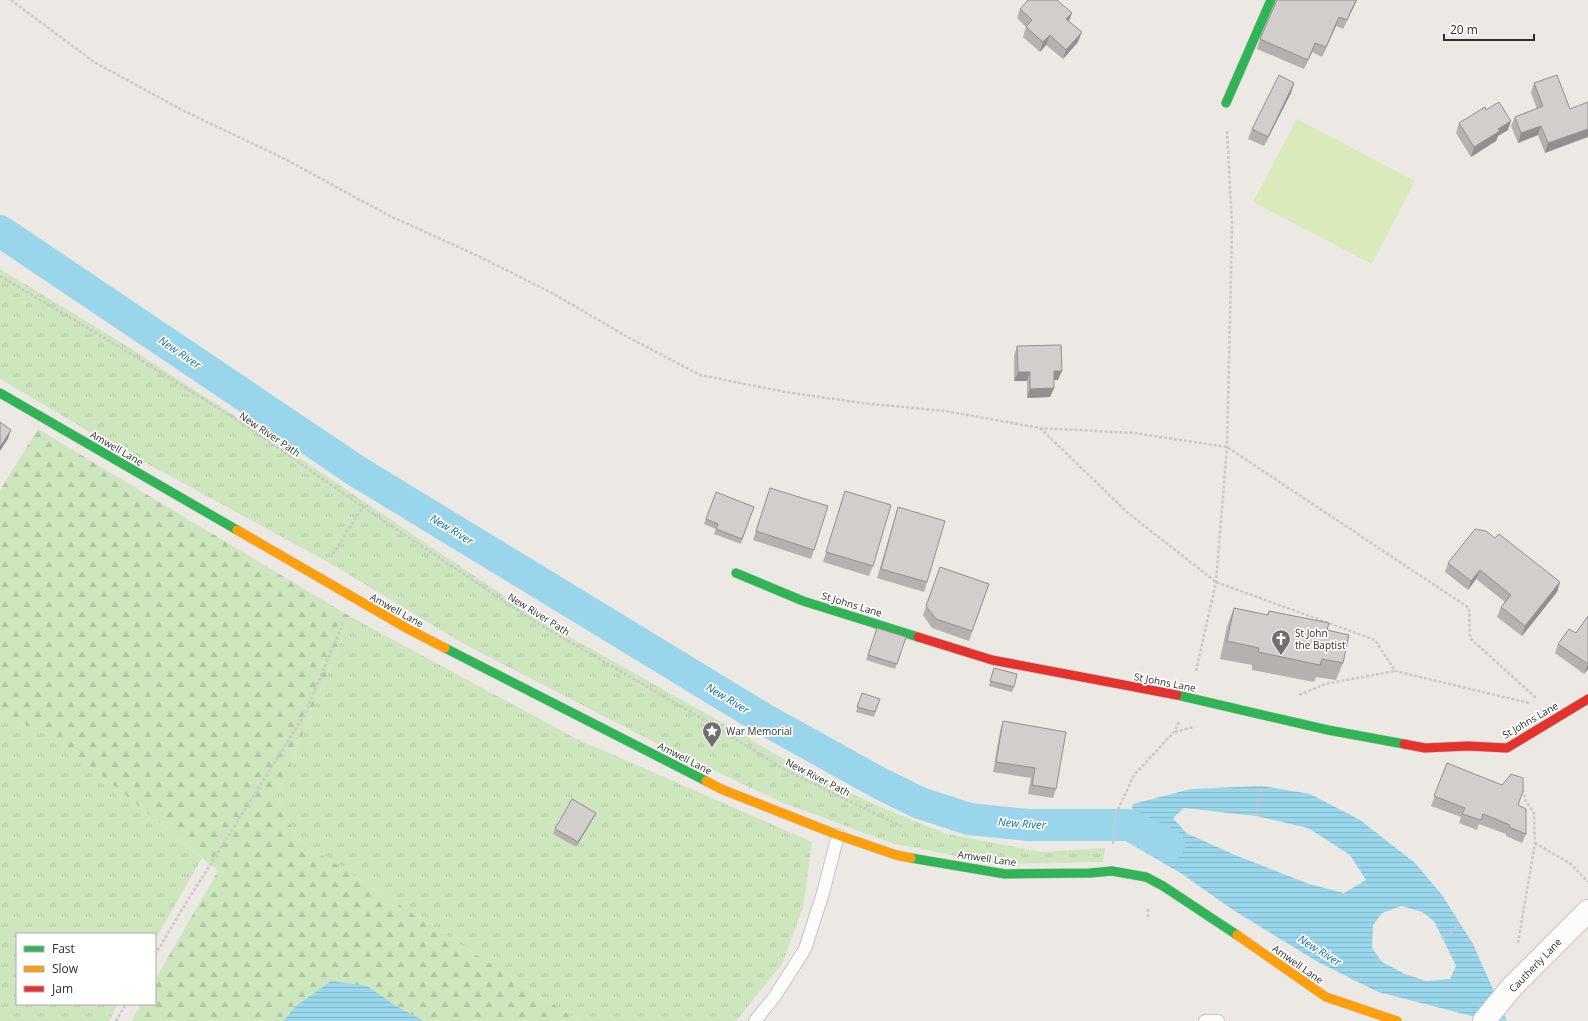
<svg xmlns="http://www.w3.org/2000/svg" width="1588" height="1021" viewBox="0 0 1588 1021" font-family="'Open Sans',sans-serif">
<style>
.grass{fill:url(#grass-tufts)}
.forest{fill:url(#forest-firs)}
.pitch{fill:#d9eabb}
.water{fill:url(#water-rules);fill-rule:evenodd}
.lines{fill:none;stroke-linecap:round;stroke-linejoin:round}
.canal{stroke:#99d6ec;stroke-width:32}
.lane-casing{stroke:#c5c4c5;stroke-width:14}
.street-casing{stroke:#c5c4c5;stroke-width:24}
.fast-casing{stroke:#c5c4c5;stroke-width:10}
.slow-casing{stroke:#c5c4c5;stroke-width:10}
.jam-casing{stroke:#c5c4c5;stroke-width:10}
.path{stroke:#c9c9c8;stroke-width:2.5;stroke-dasharray:3 2;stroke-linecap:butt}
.lane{stroke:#fcfcfb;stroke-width:12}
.street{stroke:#fcfcfb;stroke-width:22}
.fast{stroke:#30b455;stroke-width:9}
.slow{stroke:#ff9f0a;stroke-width:9}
.jam{stroke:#e5322d;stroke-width:9}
.wall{fill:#b4b1af}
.shaded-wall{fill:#92908e}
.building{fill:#d1cecb;stroke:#92908e}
.labels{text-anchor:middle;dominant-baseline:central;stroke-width:3.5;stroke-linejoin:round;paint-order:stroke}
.street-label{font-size:10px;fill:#2e2e2e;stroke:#fff}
.poi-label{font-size:10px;fill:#2e2e2e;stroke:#fff;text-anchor:start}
.water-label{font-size:11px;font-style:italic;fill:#0d6fa3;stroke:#fff}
</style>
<defs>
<pattern id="grass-tufts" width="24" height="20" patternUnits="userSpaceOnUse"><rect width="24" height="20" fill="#cee6be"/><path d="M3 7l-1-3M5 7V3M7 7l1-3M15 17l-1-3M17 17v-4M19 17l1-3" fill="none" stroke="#b1c6a4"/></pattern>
<pattern id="forest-firs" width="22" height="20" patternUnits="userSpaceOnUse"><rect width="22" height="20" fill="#cee6be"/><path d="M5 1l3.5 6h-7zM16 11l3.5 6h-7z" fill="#b1c6a4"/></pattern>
<pattern id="water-rules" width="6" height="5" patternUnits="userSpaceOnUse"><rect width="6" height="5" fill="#99d6ec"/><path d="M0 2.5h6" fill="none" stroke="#84b8cb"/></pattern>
</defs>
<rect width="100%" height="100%" fill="#ece8e4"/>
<g class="grass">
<polygon points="0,269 119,341 298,457 538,619 737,731 814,777 885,809 947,834 1041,852 1105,848 1103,862 997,864 895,844 781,802 650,740 464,644 328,562 102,439 0,379"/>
<polygon points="351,617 575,738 812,842 803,908 782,964 736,1021 579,1021 297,839 277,796"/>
<polygon points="0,713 56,738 202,858 155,940 155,934 17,934 17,1004 118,1004 109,1021 0,1021"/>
</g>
<polygon class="forest" points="38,429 351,617 277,796 297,839 579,1021 424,1021 396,1006 295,1007 283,1021 132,1021 141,1004 155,1004 155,980 218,871 56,738 0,713 0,490"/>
<polygon class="pitch" points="1297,119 1415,181 1372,264 1253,202"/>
<g class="water">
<path d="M1262,786L1310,794L1360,820L1415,863L1442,895L1473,944L1507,1021H1491L1378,992L1318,962L1233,910L1182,874L1131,844L1129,825L1133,804L1191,789ZM1184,808L1256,816L1308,828L1350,855L1366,880L1344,893L1309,884L1235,855L1186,833L1173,818ZM1402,906L1422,912L1434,921L1456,966L1450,979L1426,981L1405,974L1382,962L1372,948L1373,925L1382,913Z"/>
<polygon points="331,981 367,986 396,1006 424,1021 283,1021 295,1007"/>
</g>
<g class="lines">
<polyline class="canal" points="0,231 358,472 762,718 879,783 920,803 969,819 1028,825 1129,825 1169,845"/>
<g class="lane-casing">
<g id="lane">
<polyline points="755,1021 775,996 805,949 823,893 838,835"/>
<polyline points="1205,1021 1218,1021"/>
</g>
</g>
<g class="street-casing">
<polyline id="street" points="1484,1021 1512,987 1588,911"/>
</g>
<g class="fast-casing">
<g id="fast">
<polyline points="1226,103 1271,0"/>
<polyline points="0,393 237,530"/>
<polyline points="736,573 803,601 918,637"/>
<polyline points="445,648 706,781"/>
<polyline points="1177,695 1328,730 1404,744"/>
<polyline points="911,858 1005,874 1090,873 1112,871 1146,877 1163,886 1237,935"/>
</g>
</g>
<g class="slow-casing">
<g id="slow">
<polyline points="237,530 408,629 445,648"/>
<polyline points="706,781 721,789 838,835 896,855 911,858"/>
<polyline points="1237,935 1326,997 1397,1021"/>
</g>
</g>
<g class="jam-casing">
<g id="jam">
<polyline points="918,637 992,660 1177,695"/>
<polyline points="1404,744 1425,748 1468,746 1507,748 1588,699"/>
</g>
</g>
<g class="path">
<polyline points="11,0 94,62 184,111 283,158 388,215 478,256 552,293 626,336 700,375 785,392 862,403 945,411 1040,428 1134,433 1227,447 1469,608 1470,638 1537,699"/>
<polyline points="0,276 118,346 245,425 363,507 537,623 708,722 787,771 903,827"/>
<polyline points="1040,428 1128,513 1216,582 1375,640 1395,671 1529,703"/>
<polyline points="333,554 363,507"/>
<polyline points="1196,671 1216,582 1227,447 1232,227 1227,129"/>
<polyline points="1299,695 1325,684 1395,671"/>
<polyline points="1175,732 1193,727"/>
<polyline points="1256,816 1262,786"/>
<polyline points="1535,843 1571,864 1588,882"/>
<polyline points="1113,844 1116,814 1134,775 1174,732 1179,722"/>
<polyline points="1148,909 1148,918"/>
<polyline points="1442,938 1461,925"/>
<polyline points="1518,943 1535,843 1534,813 1525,800 1522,784"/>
<polyline points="155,955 181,911 305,714 343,623"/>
<polyline points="116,1021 126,1004"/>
</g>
<use href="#lane" class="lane"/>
<use href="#street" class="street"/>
<use href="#fast" class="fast"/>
<use href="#slow" class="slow"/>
<use href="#jam" class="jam"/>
</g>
<g class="wall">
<polygon points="1277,0 1357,0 1343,29 1336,26 1322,57 1312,52 1304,69 1257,49 1260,39"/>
<polygon points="1020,9 1072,13 1069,21 1078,42 1063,59 1046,45 1040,52 1023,37 1026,27 1017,18"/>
<polygon points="1294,83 1291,93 1264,146 1248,139 1252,129"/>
<polygon points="1534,83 1570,109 1545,153 1538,135 1518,143 1511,126 1515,117 1537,109 1531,93"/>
<polygon points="1486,110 1508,130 1498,136 1496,141 1471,157 1456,133 1459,123"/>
<polygon points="1017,346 1058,380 1054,380 1054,388 1050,397 1027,398 1027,381 1014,381 1014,356"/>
<polygon points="770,488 814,550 811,559 753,540"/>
<polygon points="845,491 873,566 869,576 823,562"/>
<polygon points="716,492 754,507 741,544 714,534 716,529 704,524"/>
<polygon points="898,507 927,582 924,592 877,578 895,517"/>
<polygon points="1495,538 1560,582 1557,592 1522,636 1497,617 1501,607 1505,602 1476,579 1468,590 1445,572 1448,563"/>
<polygon points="940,567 989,584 969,641 932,628 923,615"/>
<polygon points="1234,608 1267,615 1269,611 1327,630 1343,663 1336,680 1316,677 1314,682 1252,670 1252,665 1220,659 1227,626"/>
<polygon points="1588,616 1588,669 1584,674 1555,653 1558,644 1576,633"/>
<polygon points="877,628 906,637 895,669 866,660"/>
<polygon points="994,668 1014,687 1012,692 989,686"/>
<polygon points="862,693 880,699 874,717 856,712"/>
<polygon points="1003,721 1056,789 1053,798 1028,794 1031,778 993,772 1000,731"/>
<polygon points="1447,763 1518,805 1526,834 1522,843 1506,836 1506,834 1479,824 1477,830 1459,823 1461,817 1431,806"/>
<polygon points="596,813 594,817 576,847 553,834 555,829"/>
</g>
<g class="shaded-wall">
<polygon points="1356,0 1357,0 1343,29 1347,20"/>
<polygon points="1072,13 1068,22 1066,19"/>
<polygon points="1339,17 1336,26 1322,57 1326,47"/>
<polygon points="1082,32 1078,42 1063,59 1066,50"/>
<polygon points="1050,35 1046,45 1040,52 1043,42"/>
<polygon points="1315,43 1312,52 1304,69 1308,60"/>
<polygon points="1294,83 1291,93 1264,146 1268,137"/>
<polygon points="1511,121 1508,130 1498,136 1496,141 1471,157 1474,147 1498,129"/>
<polygon points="1541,126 1538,135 1518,143 1521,133"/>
<polygon points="1588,129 1588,137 1545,153 1548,143"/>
<polygon points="1054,371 1062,371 1058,380 1050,380"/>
<polygon points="1018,372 1030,372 1027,381 1014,381"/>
<polygon points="1054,388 1050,397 1027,398 1030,389"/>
<polygon points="11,430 8,439 0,451 0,447"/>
<polygon points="1480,570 1476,579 1468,590 1471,581"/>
<polygon points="1560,582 1557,592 1522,636 1525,626"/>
<polygon points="1588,664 1588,669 1584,674"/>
<polygon points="596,813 594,817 576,847 578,842"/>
</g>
<g class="building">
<polygon points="1028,0 1057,0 1072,13 1066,19 1082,32 1066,50 1050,35 1043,42 1026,27 1032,20 1020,9"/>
<polygon points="1277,0 1356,0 1347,20 1339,17 1326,47 1315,43 1308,60 1260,39"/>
<polygon points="1279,75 1294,83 1268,137 1252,129"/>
<polygon points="1557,75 1570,109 1588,102 1588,129 1548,143 1541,126 1521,133 1515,117 1543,106 1534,83"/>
<polygon points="1499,102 1511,121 1498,129 1500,131 1474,147 1459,123 1485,107 1486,110"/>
<polygon points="1061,345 1062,371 1054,371 1054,388 1030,389 1030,372 1018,372 1017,346"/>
<polygon points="0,422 11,430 0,447"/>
<polygon points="770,488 828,506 814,550 756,531"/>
<polygon points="845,491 891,505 873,566 826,552"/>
<polygon points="716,492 754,507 742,539 716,529 718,524 706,519"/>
<polygon points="898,507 945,521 927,582 881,569"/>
<polygon points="1475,529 1486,531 1495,538 1499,534 1560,582 1525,626 1501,607 1511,595 1480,570 1471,581 1448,563"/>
<polygon points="940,567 989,584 972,631 936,619 926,606"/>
<polygon points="1234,608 1268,615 1269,611 1329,623 1327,630 1349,635 1343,663 1322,659 1320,665 1258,652 1259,648 1227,641"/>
<polygon points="1588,616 1588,664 1558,644 1569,629 1576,633"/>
<polygon points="877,628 906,637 897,664 868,655"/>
<polygon points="994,668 1017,674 1014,687 990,681"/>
<polygon points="862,693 880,699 875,712 857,707"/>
<polygon points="1003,721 1066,732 1056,789 1032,785 1035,768 996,762"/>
<polygon points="1447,763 1502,785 1511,774 1523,778 1523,791 1518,805 1526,809 1526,834 1509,827 1510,825 1483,814 1481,820 1462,814 1465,808 1434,796"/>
<polygon points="572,799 596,813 578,842 555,829"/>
</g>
<defs>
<g id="church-pin" transform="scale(1)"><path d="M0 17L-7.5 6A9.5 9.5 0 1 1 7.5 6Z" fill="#706f6e" stroke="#fff"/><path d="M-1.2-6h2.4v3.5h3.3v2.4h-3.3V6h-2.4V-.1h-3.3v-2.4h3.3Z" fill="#fff"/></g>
<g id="sight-pin" transform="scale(1)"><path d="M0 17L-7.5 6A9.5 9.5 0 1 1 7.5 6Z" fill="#706f6e" stroke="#fff"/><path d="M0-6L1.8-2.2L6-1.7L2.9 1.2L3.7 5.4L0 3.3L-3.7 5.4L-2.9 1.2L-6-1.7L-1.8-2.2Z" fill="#fff"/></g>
</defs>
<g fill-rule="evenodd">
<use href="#church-pin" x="1281" y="639"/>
<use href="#sight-pin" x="712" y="731"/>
</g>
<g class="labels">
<g class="street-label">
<text transform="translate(270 434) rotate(34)">New River Path</text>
<text transform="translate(117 448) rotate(30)">Amwell Lane</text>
<text transform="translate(852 604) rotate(17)">St Johns Lane</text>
<text transform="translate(397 610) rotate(29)">Amwell Lane</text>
<text transform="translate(539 614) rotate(32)">New River Path</text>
<text transform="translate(1165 682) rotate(11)">St Johns Lane</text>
<text transform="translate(1530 720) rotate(-30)">St Johns Lane</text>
<text transform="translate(685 758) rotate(27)">Amwell Lane</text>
<text transform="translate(818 777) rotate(27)">New River Path</text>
<text transform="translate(987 858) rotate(8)">Amwell Lane</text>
<text transform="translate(1298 964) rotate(35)">Amwell Lane</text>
<text transform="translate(1535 965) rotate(-46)">Cautherly Lane</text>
</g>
<g class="poi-label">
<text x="1295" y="633">St John<tspan x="1295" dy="12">the Baptist</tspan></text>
<text x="726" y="731">War Memorial</text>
</g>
<g class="water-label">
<text transform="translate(180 352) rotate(34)">New River</text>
<text transform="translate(452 529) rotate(31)">New River</text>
<text transform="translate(728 698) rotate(31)">New River</text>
<text transform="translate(1022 823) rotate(4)">New River</text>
<text transform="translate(1320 950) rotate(32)">New River</text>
</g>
</g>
<rect x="16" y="933" width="140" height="72" fill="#ffffff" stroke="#ababab"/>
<rect x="24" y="946" width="20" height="6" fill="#30b455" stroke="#ababab"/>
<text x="52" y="953" font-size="12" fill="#2e2e2e">Fast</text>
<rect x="24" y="966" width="20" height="6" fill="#ff9f0a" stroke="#ababab"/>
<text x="52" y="973" font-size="12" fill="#2e2e2e">Slow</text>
<rect x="24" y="986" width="20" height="6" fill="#e5322d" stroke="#ababab"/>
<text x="52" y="993" font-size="12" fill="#2e2e2e">Jam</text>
<path d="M1444 34v6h90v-6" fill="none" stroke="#2e2e2e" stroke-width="2"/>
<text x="1450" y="34" font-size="12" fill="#2e2e2e" stroke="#ffffff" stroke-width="3" paint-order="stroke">20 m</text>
</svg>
